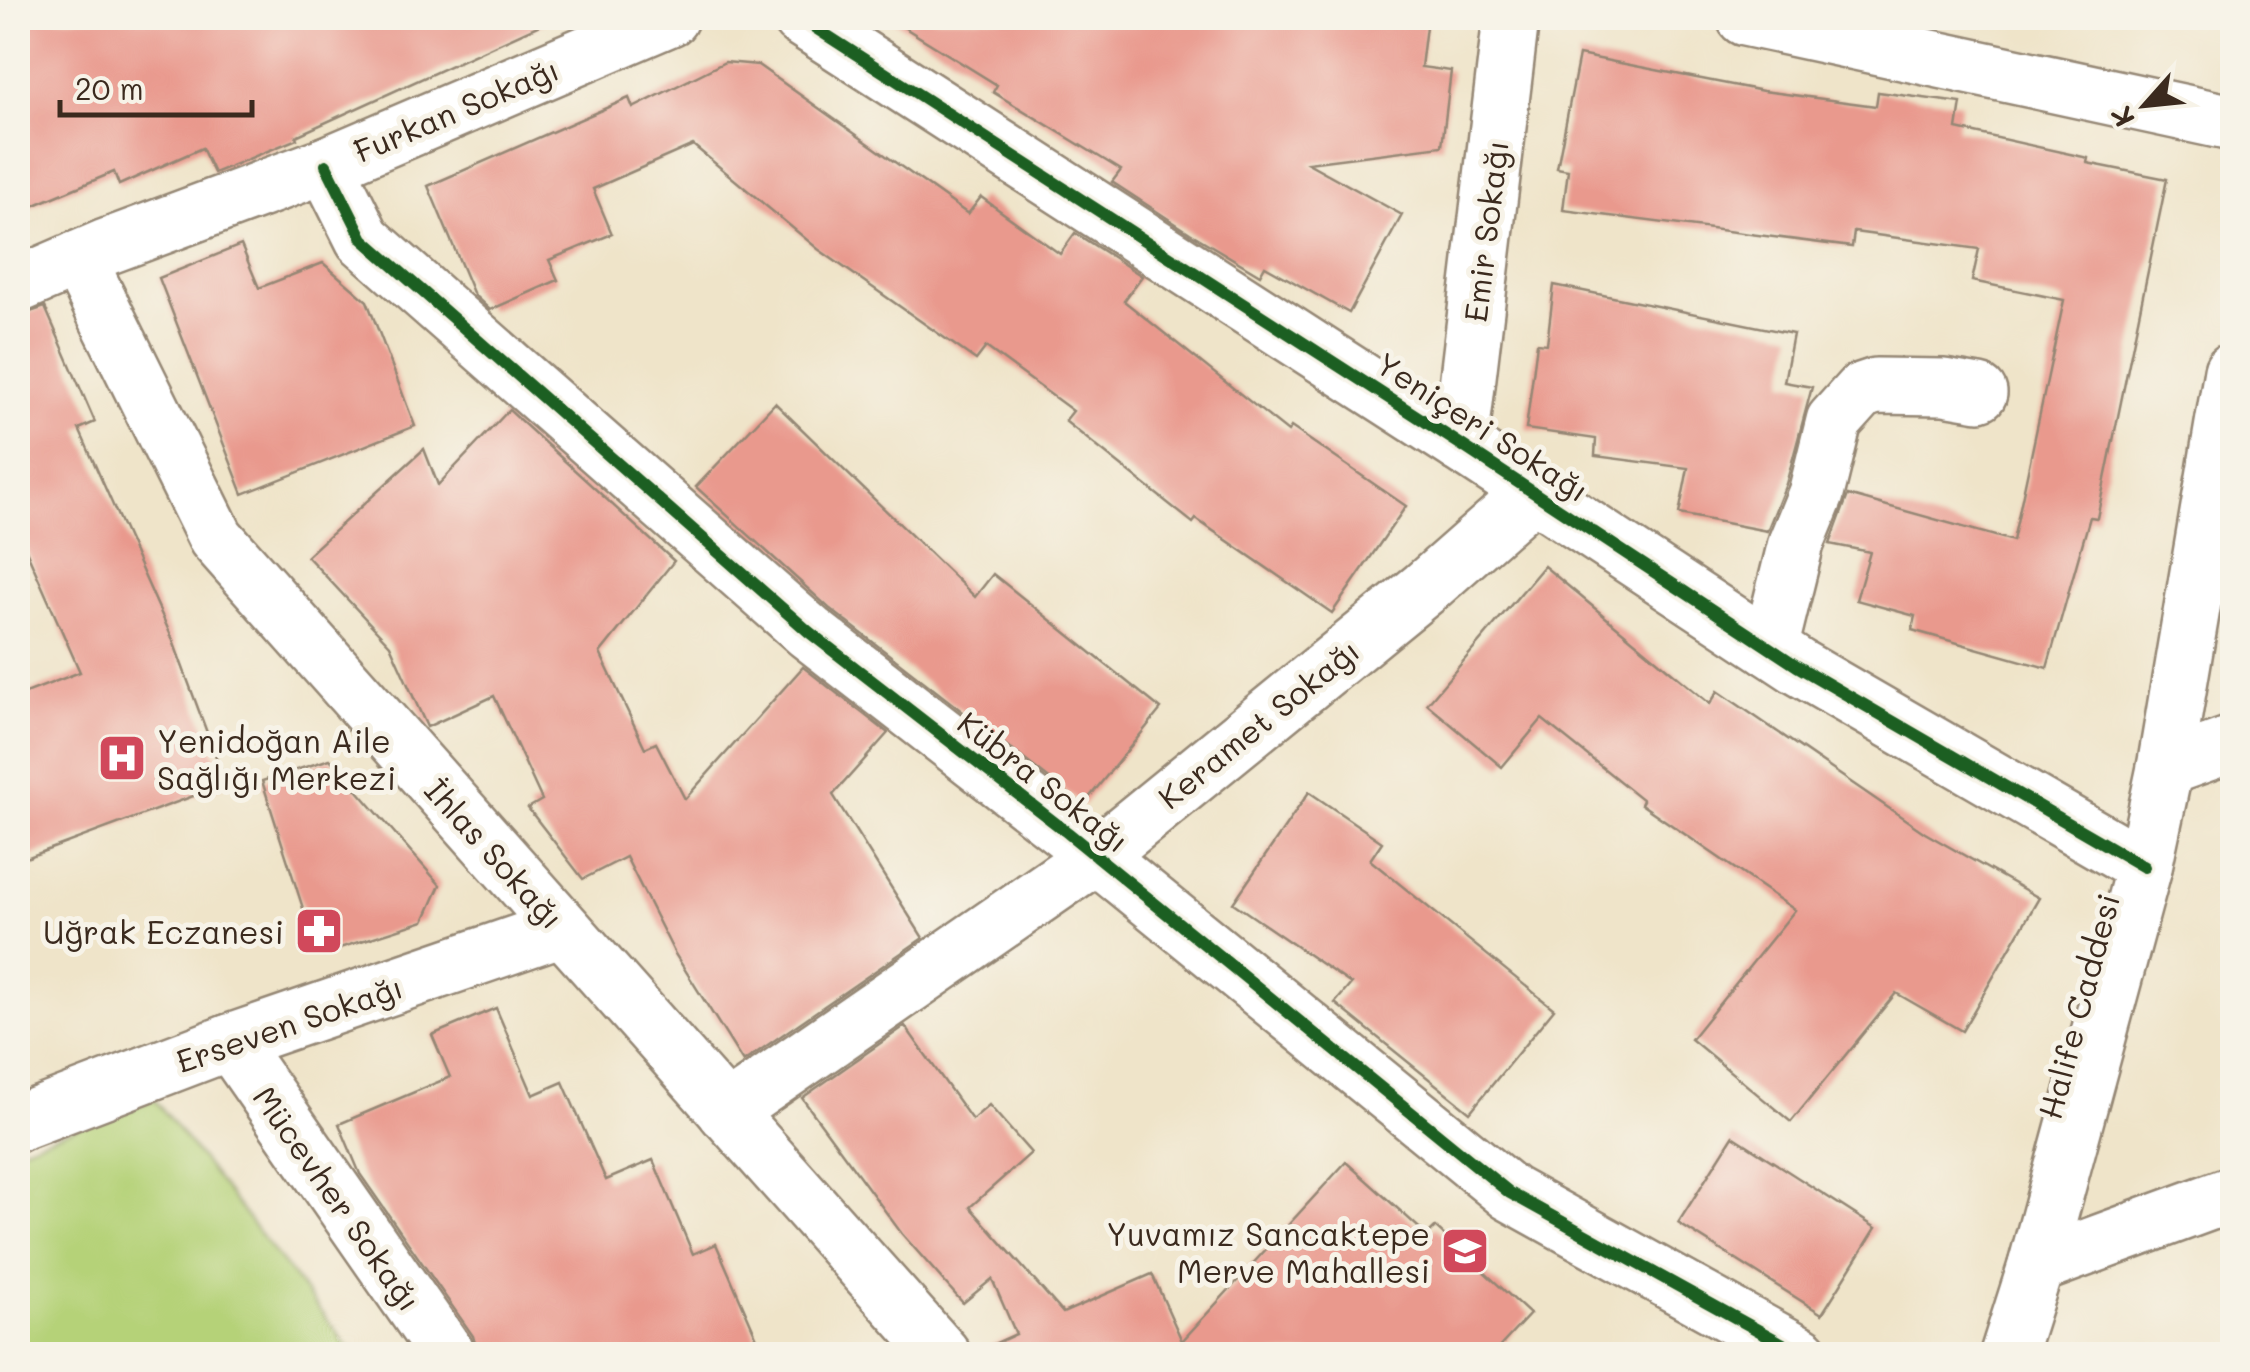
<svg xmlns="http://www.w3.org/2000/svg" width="2250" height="1372" viewBox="0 0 2250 1372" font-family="Mali,sans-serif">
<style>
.green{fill:#b5d278;stroke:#787e4b;stroke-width:2.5}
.building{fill:#e9998d}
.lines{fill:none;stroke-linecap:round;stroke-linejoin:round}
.minor-casing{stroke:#958774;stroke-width:60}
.minor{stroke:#fff;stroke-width:55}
.cycleway-casing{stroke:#f7f3e8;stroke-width:19}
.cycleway{stroke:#1b5e20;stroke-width:12}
.labels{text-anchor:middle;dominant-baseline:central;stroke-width:10;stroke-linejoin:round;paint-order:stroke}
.street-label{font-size:32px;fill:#3b2a1e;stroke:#f7f3e8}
.poi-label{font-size:32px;fill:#3b2a1e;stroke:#f7f3e8;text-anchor:end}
</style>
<rect width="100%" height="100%" fill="#f7f3e8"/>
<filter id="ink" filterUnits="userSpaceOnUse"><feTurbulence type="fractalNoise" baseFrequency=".01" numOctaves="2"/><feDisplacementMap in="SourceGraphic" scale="20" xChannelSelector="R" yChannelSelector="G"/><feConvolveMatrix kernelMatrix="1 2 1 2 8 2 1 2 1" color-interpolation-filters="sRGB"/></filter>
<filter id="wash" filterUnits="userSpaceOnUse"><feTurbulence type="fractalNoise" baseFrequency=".0048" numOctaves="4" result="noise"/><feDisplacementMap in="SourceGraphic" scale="40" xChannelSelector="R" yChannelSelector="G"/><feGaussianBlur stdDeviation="2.25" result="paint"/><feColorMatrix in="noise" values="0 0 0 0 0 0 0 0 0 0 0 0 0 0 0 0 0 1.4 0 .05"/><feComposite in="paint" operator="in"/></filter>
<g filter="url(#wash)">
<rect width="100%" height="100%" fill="#efe4c9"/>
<polygon class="green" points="154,1099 354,1354 18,1354 18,1149"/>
<g id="blocks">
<g class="building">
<polygon points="18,18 555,18 296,136 297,139 214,173 202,148 119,185 114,172 18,212"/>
<polygon points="889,18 1427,18 1421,67 1451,71 1442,146 1308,163 1402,215 1349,313 1265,266 1260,275 1190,233 1112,182 1121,170 993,92 997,85"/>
<polygon points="1579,55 1763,91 1876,106 1878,92 1961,103 1957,129 2088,158 2087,163 2167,179 2097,518 2090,517 2047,668 1912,630 1915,616 1856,600 1870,552 1830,544 1848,495 2013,541 2064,300 1972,281 1979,249 1854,232 1852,247 1563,210 1568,170 1557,168"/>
<polygon points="725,62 758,65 968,214 981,197 1060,254 1075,233 1142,276 1124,301 1288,432 1291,427 1406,506 1332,613 1196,519 1193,523 1065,421 1073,411 986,347 976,360 818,249 693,145 593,189 612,234 549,260 558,280 490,310 474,295 428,186 629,98 633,108"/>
<polygon points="241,245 259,288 323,263 367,301 415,426 243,494 159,278"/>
<polygon points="1554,285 1793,334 1784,382 1812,387 1786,484 1767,531 1679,514 1688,468 1595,456 1596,439 1526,429 1537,343 1547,344"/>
<polygon points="45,307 95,422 79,429 172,638 226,784 18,861 18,696 80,672 18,532 18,316"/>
<polygon points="775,403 975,597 993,574 1161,709 1083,805 829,608 696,487"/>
<polygon points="509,410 674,561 600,653 645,748 656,743 685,799 803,667 888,733 833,795 923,938 743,1062 675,954 626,857 583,879 528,808 542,800 494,696 427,727 390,645 307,556 424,449 438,485"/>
<polygon points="1544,566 1710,704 1718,691 1925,833 2039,898 1962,1031 1896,993 1791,1122 1691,1039 1795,910 1641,804 1643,800 1542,719 1502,767 1427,704"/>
<polygon points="330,759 440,885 424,921 318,955 262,781"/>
<polygon points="1309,792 1382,842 1370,860 1554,1009 1470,1112 1335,1003 1351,984 1233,903"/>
<polygon points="496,1008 533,1095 563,1082 606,1180 653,1160 693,1254 716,1244 764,1354 478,1354 473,1336 360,1174 339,1124 450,1077 432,1035"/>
<polygon points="905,1026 972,1120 989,1105 1031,1153 970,1207 1063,1313 1152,1274 1182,1341 1346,1162 1427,1235 1435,1227 1530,1314 1493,1354 972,1354 1016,1334 992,1279 963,1303 902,1234 802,1098"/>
<polygon points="1733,1136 1876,1228 1822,1314 1678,1223"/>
</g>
</g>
</g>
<g filter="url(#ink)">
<use href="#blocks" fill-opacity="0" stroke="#958774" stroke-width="2.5"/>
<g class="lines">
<g class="minor-casing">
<g id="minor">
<polyline points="800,18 1460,444 1797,666 2144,867"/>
<polyline points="1745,18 2232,123"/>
<polyline points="326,165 363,239 809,632 1068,833 1510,1193 1801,1354"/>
<polyline points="78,259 216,538 942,1354"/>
<polyline points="18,285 106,247 326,165 670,18"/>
<polyline points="1460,444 1511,18"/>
<polyline points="1770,648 1796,543 1816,494 1834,421 1861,391 1876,386 1944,387 1979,393"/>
<polyline points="2165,768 2232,744"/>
<polyline points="230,1042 447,1354"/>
<polyline points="726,1112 1096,856 1425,588 1534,492"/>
<polyline points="18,1123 230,1042 562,928"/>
<polyline points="2036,1266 2232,1194"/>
<polyline points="2008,1354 2036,1266 2144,867 2165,768 2232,371"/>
</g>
</g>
<use href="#minor" class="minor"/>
<g class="cycleway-casing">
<g id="cycleway">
<polyline points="800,18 1460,444 1797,666 2144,867"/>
<polyline points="326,165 363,239 809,632 1068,833 1510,1193 1801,1354"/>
</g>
</g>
<use href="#cycleway" class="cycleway"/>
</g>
</g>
<defs>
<g id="hospital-square" transform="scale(2.5)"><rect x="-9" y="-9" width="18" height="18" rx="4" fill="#d1495b" stroke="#f7f3e8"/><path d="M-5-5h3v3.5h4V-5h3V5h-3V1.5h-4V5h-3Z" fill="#fff"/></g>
<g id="pharmacy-square" transform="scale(2.5)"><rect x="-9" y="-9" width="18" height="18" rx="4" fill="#d1495b" stroke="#f7f3e8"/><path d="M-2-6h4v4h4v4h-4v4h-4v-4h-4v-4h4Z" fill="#fff"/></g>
<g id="school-square" transform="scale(2.5)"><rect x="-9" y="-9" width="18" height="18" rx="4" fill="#d1495b" stroke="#f7f3e8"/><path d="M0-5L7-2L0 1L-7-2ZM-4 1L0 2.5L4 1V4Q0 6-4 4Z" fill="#fff"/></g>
</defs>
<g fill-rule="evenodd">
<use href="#hospital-square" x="122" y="758"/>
<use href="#pharmacy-square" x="319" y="931"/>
<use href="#school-square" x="1465" y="1251"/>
</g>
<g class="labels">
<g class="street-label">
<text transform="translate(456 109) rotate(-23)">Furkan Sokağı</text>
<text transform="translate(1485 231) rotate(-83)">Emir Sokağı</text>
<text transform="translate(1483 426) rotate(33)">Yeniçeri Sokağı</text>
<text transform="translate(1258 723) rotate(-39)">Keramet Sokağı</text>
<text transform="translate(1044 781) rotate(38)">Kübra Sokağı</text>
<text transform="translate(495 853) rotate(48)">İhlas Sokağı</text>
<text transform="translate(2078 1006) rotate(-75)">Halife Caddesi</text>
<text transform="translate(289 1023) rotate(-19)">Erseven Sokağı</text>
<text transform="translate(338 1198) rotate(55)">Mücevher Sokağı</text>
</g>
<g class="poi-label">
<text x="157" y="740" text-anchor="start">Yenidoğan Aile<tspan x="157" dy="37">Sağlığı Merkezi</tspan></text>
<text x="284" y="931">Uğrak Eczanesi</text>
<text x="1430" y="1233">Yuvamız Sancaktepe<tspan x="1430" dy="37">Merve Mahallesi</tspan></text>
</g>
</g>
<rect width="2250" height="1372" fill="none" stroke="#f7f3e8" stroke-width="60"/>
<g transform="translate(2145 105) rotate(243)" stroke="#f7f3e8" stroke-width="8" paint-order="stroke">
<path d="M0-8L18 38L0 25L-18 38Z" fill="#3b2a1e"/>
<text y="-15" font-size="28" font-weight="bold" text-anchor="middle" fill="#3b2a1e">K</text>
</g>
<path d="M60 100v15h192v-15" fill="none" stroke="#3b2a1e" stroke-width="5"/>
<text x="75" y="100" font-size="30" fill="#3b2a1e" stroke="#f7f3e8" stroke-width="8" paint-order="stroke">20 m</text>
</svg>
